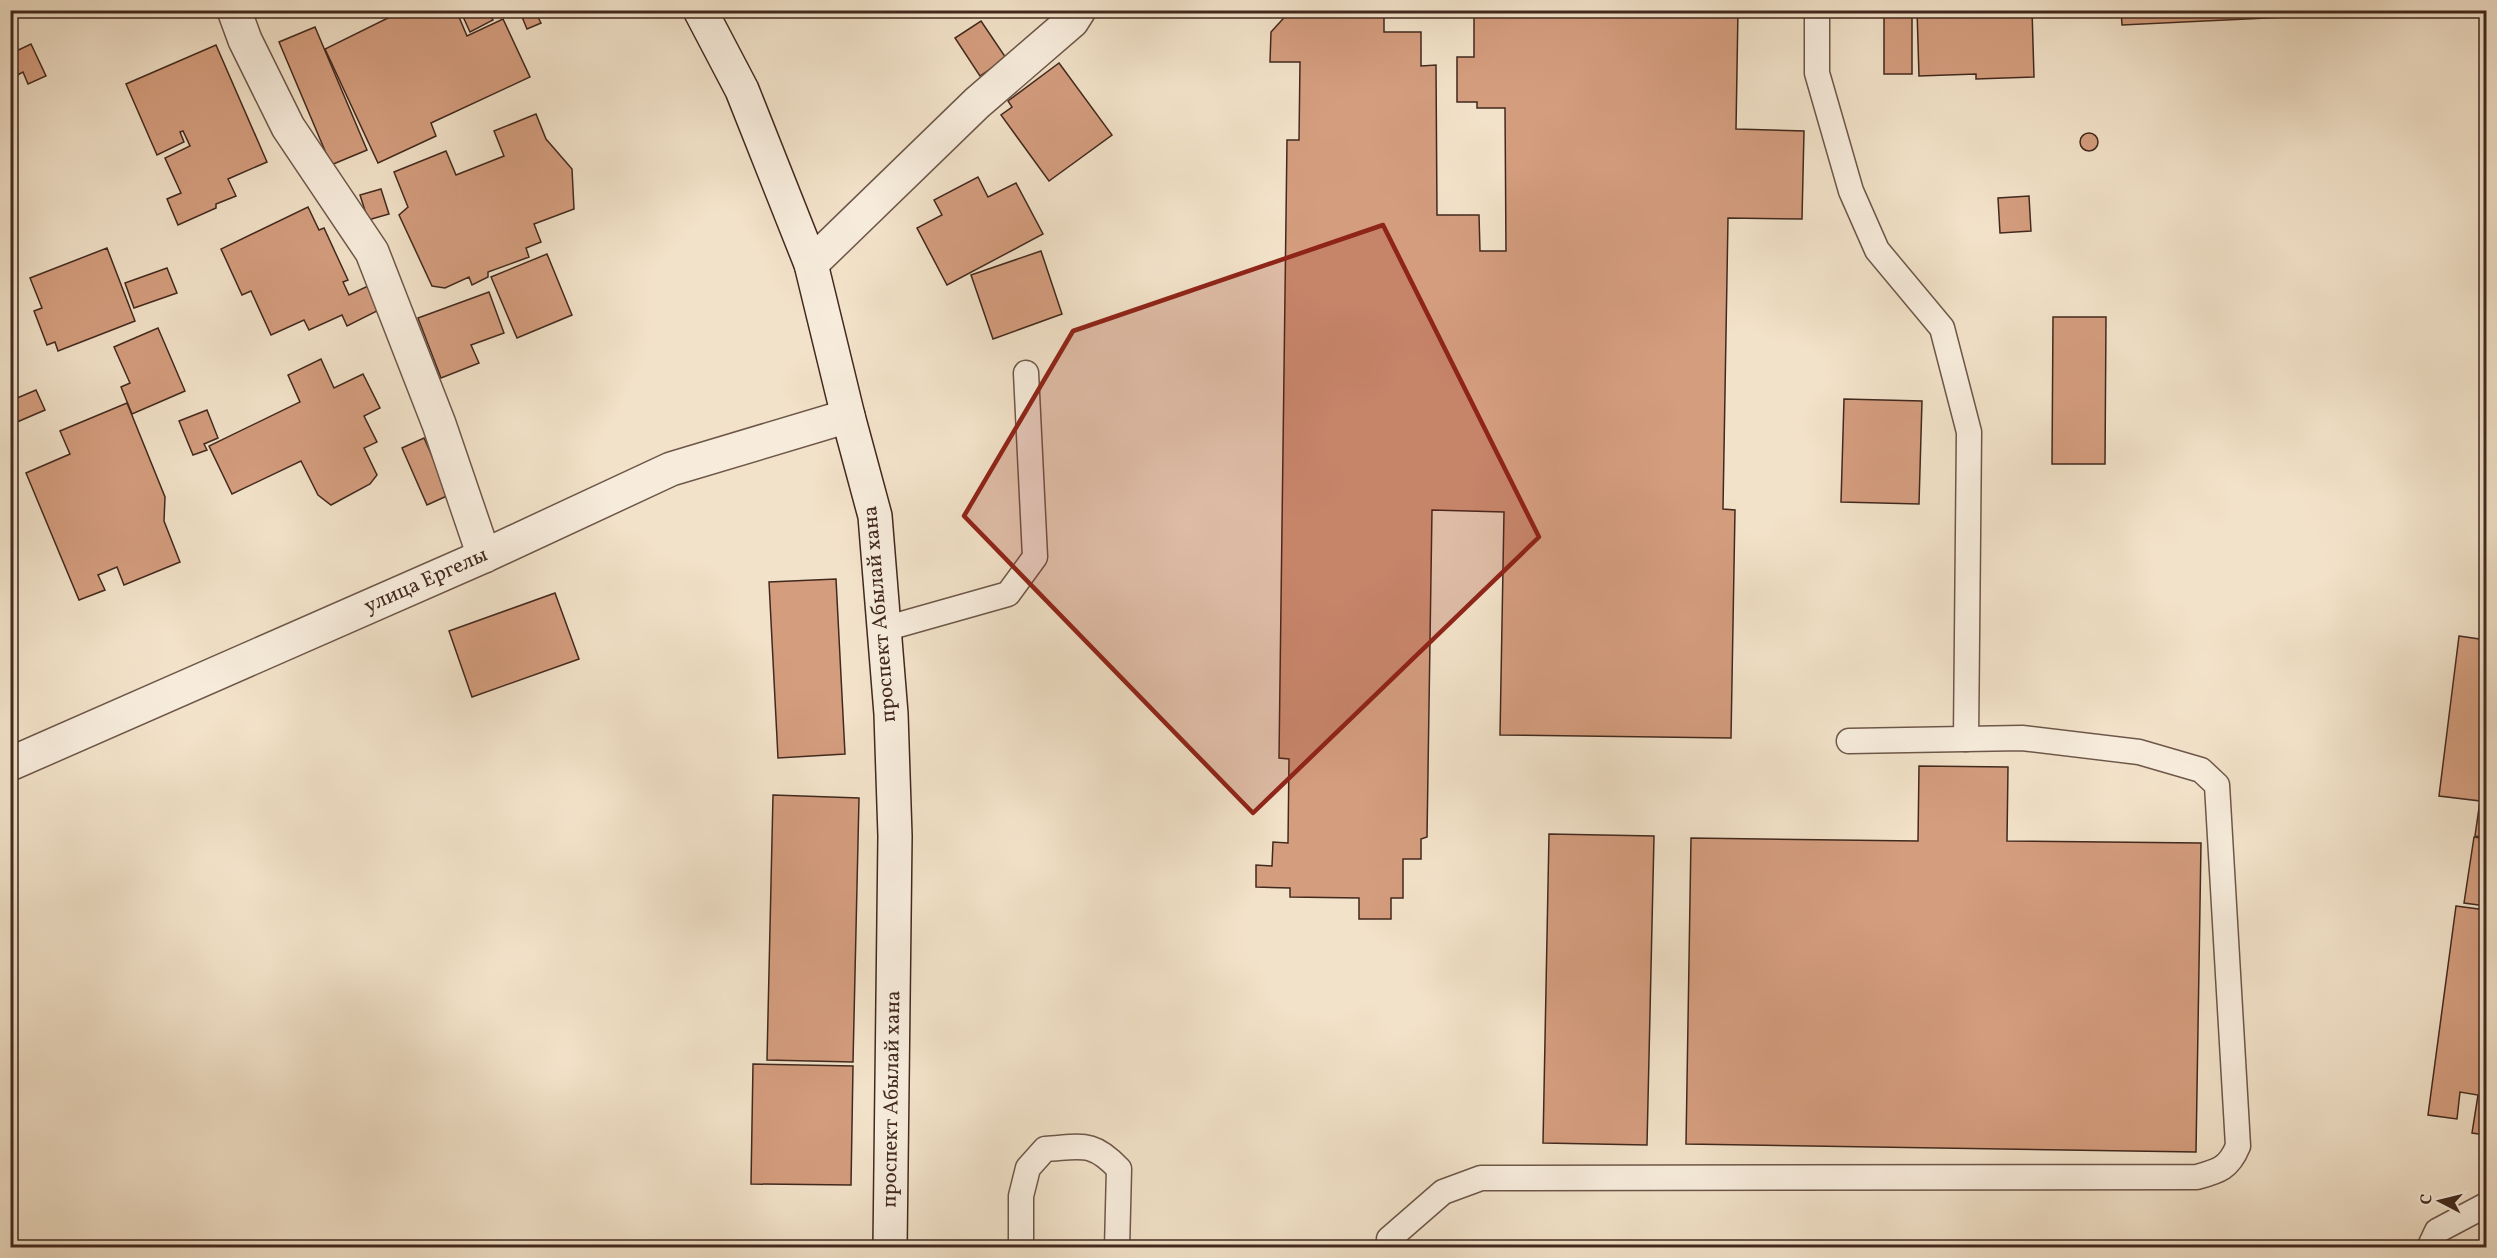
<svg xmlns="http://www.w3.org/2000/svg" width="2497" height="1258" viewBox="0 0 2497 1258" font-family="Vollkorn,serif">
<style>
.building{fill:#d49d7e;stroke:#42291e;stroke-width:1.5}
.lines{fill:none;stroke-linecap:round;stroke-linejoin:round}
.service-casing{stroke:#6e5749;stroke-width:27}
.minor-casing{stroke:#6e5749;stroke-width:36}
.secondary-casing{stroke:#42291e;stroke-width:36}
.service{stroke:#f7ecdc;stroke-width:24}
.minor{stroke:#f7ecdc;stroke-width:33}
.secondary{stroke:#f7ecdc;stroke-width:33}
.marked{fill:#8f2418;fill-opacity:0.2;stroke:#8f2418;stroke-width:4.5;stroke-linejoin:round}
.labels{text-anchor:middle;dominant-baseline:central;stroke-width:4.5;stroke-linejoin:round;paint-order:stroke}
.street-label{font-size:21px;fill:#42291e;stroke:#f7ecdc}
</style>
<rect width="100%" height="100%" fill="#f2e2c9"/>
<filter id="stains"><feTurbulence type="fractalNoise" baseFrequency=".00333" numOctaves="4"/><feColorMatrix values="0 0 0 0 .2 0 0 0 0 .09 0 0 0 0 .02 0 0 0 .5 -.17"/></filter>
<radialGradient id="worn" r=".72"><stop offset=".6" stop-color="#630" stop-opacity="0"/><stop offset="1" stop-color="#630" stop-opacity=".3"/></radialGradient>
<g class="building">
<polygon points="404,10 456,10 467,36 503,19 530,77 431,123 436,136 378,163 325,49"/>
<polygon points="460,10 488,10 493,20 470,32"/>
<polygon points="1291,10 1384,10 1384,32 1421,32 1421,66 1436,65 1437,215 1479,215 1480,251 1506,251 1505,108 1477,108 1477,102 1457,102 1457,57 1474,57 1474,10 1738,10 1736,129 1804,131 1802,219 1728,218 1723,509 1735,510 1731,738 1500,735 1504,512 1432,510 1427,837 1421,839 1421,859 1403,859 1403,898 1391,898 1391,919 1359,919 1359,898 1290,897 1290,888 1256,887 1256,865 1272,866 1273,842 1288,843 1289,759 1279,758 1287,140 1299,140 1300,62 1270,62 1271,32"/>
<rect x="1884" y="10" width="28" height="64"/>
<polygon points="1917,10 2032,10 2034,77 1976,79 1976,74 1919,76"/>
<polygon points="2121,10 2351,10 2351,14 2122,25"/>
<polygon points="535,11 541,23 527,29 522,17"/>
<polygon points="981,21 1006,58 980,76 955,38"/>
<polygon points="315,27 367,150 331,165 279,42"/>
<polygon points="31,44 46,76 28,84 23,72 12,78 10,54"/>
<polygon points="216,45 267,162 228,179 236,196 216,204 216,208 178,225 167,199 181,193 165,158 190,146 183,131 180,132 184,142 157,155 126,84"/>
<polygon points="1059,63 1112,135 1049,181 1001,115 1012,107 1008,101"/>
<polygon points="536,114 546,139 572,169 574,209 534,224 541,242 526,248 529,257 488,272 488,277 472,285 469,277 445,288 432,286 399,215 408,207 394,172 446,151 456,175 504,156 494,131"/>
<circle cx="2089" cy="142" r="9"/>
<polygon points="978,177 988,197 1016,183 1043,234 947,285 917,228 942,215 934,200"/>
<polygon points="381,189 389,214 368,220 360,195"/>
<polygon points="2029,196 2031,231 2000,233 1998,198"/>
<polygon points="308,207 319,230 324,228 348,280 343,282 349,295 368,286 379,310 347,326 342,315 309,330 304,320 271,335 251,291 242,295 221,249"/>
<polygon points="107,248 135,321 58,351 55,342 47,345 34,311 42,308 30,278"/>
<polygon points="1041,251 1062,314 993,339 971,275"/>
<polygon points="547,254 572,315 517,338 491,277"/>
<polygon points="167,268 177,293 134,308 125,283"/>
<polygon points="489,292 504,333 471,345 479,363 441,378 418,318"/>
<polygon points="2053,317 2106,317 2105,464 2052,464"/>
<polygon points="158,328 185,391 132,414 121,387 130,383 114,347"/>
<polygon points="321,359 334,388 363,374 380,408 364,416 377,442 364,448 377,475 370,484 331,505 318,495 301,461 232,494 209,446 300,402 288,375"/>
<polygon points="36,390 45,410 10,425 10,401"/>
<polygon points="1844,399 1922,401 1919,504 1841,502"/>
<polygon points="127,403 165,497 164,521 180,562 124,585 117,567 98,575 105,590 79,600 26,473 70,454 60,431"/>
<polygon points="207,410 218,438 204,444 207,450 193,455 179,421"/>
<polygon points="424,438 449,495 427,505 402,448"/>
<polygon points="836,579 845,754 778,758 769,582"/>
<polygon points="555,593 579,659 472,697 449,631"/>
<polygon points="2459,636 2486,640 2486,838 2475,836 2480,801 2439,796"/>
<polygon points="1919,766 2008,767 2007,841 2201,843 2196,1152 1686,1144 1691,838 1918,841"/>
<polygon points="773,795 859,798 853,1062 767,1060"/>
<polygon points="1549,834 1654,836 1647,1145 1543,1143"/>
<polygon points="2474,837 2486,839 2486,906 2464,903"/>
<polygon points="2456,906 2486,910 2486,1135 2472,1133 2478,1095 2460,1092 2457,1119 2428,1115"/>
<polygon points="753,1064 853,1066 851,1185 751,1184"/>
</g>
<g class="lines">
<g class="service-casing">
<g id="service">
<polyline points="1817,10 1817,73 1851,191 1877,250 1942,328 1969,432 1966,739"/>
<polyline points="884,629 1008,594 1035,557 1026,373"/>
<path d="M1021,1248V1196L1028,1168L1045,1149C1081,1147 1092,1140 1119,1169L1117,1248"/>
<path d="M1389,1248V1239L1443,1192L1481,1178L2197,1177C2219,1171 2229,1168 2238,1146L2217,785L2201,770L2139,752L2022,738L1849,741"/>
<polyline points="2429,1248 2437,1231 2486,1205"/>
</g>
</g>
<g class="minor-casing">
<g id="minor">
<polyline points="234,10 245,40 288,127 372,252 439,424 484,556"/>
<polyline points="811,264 977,103 1072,21 1079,10"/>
<polyline points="10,764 484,556 671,469 848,416"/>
</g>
</g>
<g class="secondary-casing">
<polyline id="secondary" points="700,10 742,90 811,264 848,416 875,516 891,714 895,836 890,1248"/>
</g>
<use href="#service" class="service"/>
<use href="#minor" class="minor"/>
<use href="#secondary" class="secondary"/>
</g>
<path class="marked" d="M1383,225L1539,537L1253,813L964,516L1073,331Z"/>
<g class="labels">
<g class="street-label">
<text transform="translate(426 581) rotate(-24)">улица Ергелы</text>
<text transform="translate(880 614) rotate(-95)">проспект Абылай хана</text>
<text transform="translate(892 1099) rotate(-89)">проспект Абылай хана</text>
</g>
</g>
<rect width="2497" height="1258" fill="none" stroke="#f2e2c9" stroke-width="36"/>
<rect x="12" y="12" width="2473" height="1234" fill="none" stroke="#42291e" stroke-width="3"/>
<rect x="18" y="18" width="2461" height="1222" fill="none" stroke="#42291e" stroke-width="1.5"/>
<g transform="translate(2440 1201) rotate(277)" stroke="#f7ecdc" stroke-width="4.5" paint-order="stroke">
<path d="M0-4.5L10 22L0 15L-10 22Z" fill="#42291e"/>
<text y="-9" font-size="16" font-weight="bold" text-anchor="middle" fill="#42291e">С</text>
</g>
<rect width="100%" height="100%" filter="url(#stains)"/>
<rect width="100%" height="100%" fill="url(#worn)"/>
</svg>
